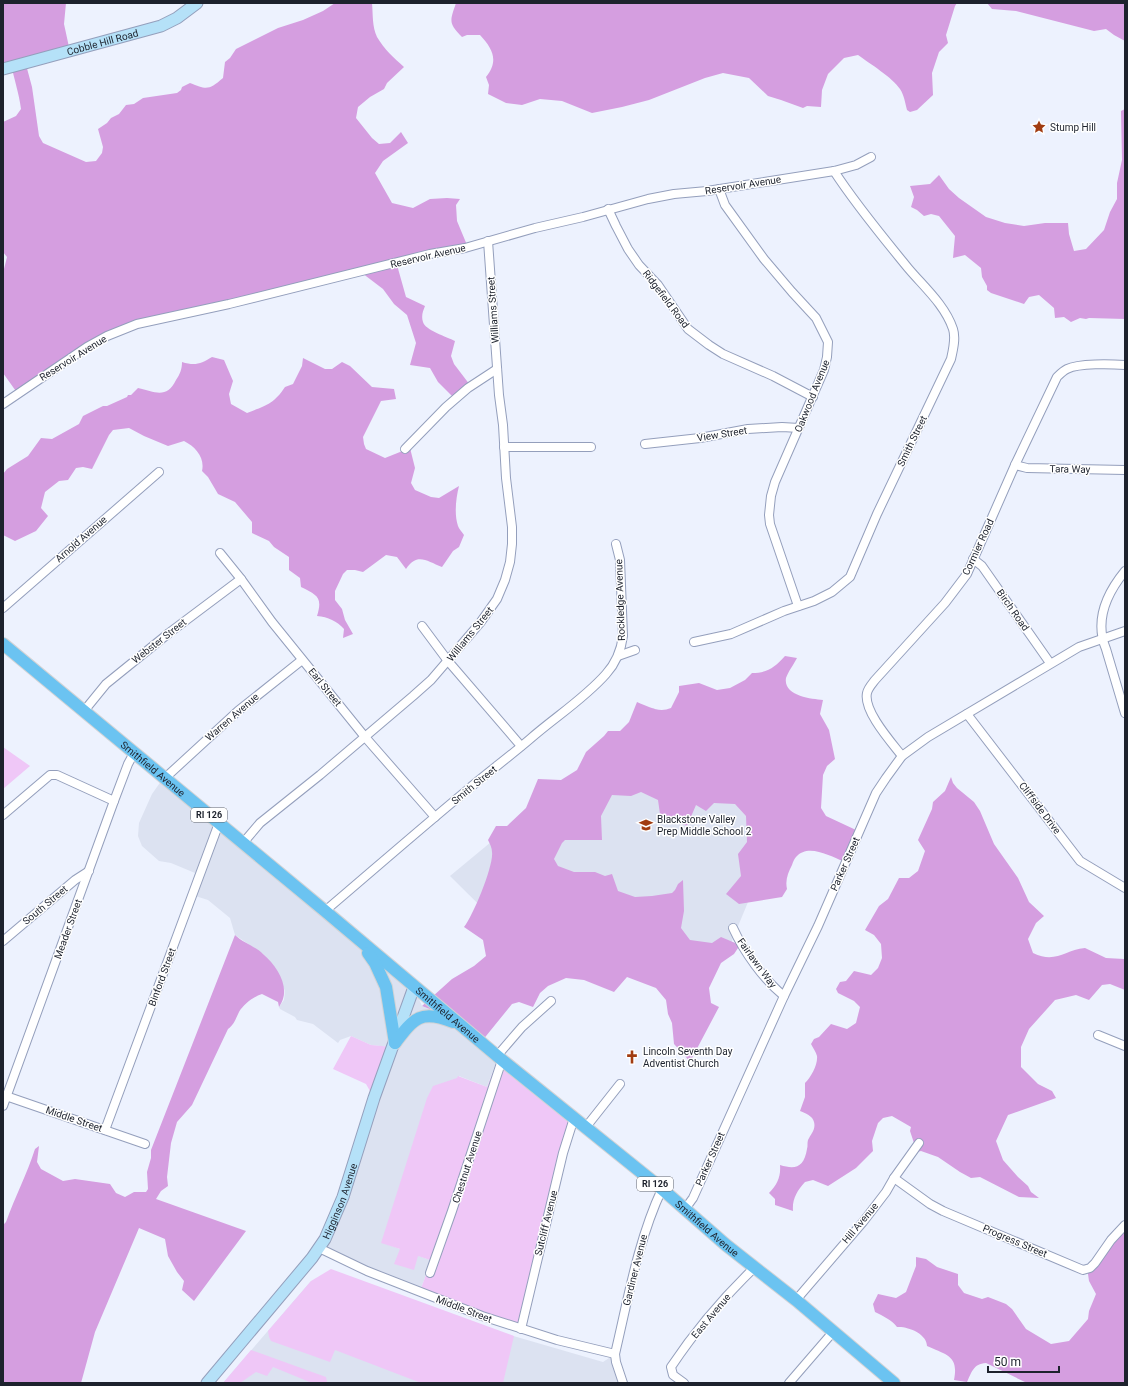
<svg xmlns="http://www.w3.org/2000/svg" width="1128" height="1386" viewBox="0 0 1128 1386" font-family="Roboto,sans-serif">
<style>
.built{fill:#dce2f1}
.green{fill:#efc7f7}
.forest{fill:#d59ee0}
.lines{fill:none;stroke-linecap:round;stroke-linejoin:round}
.street-casing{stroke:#949fbc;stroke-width:10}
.secondary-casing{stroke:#949fbc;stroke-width:13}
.primary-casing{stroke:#d2d3d5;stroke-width:14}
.street{stroke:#fff;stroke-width:8}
.secondary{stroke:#b5e1f8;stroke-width:11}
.primary{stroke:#6bc3f1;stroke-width:12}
.labels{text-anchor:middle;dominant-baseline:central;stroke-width:3;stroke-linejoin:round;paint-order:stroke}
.shield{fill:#fff;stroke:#61646c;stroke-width:1}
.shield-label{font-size:9px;font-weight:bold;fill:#1d222d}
.street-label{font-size:10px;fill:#1d222d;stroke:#fff}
.poi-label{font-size:10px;fill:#1d222d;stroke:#fff;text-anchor:start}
</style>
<rect width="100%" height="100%" fill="#edf2fe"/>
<g class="built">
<polygon points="653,708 801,774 724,960 552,977 450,876"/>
<polygon points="164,777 415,987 418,997 422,1006 435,1011 498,1057 487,1087 459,1076 389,1245 430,1260 430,1264 420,1291 319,1248 339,1205 390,1047 371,1045 351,1036 340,1040 338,1043 313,1024 297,1020 295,1017 280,1009 279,1007 284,1000 285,991 273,965 263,954 235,935 230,918 208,900 189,894 195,873 171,863 159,861 142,846 138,836 139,823 152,794"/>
<polygon points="311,1281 510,1335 603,1362 615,1354 620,1383 223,1383"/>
</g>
<g class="green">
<polygon points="3,747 30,766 3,789"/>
<polygon points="351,1036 371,1045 393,1047 374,1098 366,1084 333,1069"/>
<polygon points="499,1057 574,1118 521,1329 420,1291 430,1264 430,1260 418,1256 414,1270 394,1264 400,1249 381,1243 427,1098 433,1086 457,1078 458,1076 487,1087"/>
<polygon points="331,1269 514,1336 503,1383 421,1383 335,1350 330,1362 271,1341 269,1337 268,1331 311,1281"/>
<polygon points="251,1350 326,1377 327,1382 312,1383 273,1367 267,1376 256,1372 240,1383 223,1383"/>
</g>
<g class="forest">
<path d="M3,3H66L64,24L69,47L25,61L32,87L39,136L43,143L86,162L96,161L102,153L103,147L98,129L107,123L111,118L119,114L126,105L134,104L143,98L177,93L181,90L182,87L190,83C207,90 209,90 223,78L225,62L230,58L236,49L278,28L303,20L323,11L335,3H372C373,14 372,27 377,37C384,49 394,58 404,67L387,83L384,89L370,97L358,107L356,118L372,138L379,144L390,143L401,132L408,143L383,161L375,173L392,203L413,208L430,199L447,198L460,199L456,205L457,221L467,245L397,265L406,297L425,306C423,311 421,316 423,322C425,330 447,337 455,341L451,356L454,364L470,385L456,400L438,382L430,368L410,365L416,343L407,315L394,304L383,289L362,273L133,326L106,338L18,394L3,373V273L7,257L3,252V122L16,116L21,109C19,93 14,79 11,64L3,66Z"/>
<path d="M456,3H957L955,6L946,35L948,43L939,52L932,73L933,95L917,110L910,112L907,110C905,102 904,95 900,89C893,78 869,63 858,55L844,58L828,74L822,90L821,107L807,106L803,108L781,100L768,96L749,78L723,73L705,78L649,100L622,107L592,113L562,101L540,99L522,105L506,103L488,94L489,85L486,77C499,61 493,49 480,35H467L462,37C448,23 450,21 456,3Z"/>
<polygon points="987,3 1125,3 1125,41 1114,35 1106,29 1094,31 1016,11 992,9"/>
<polygon points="1125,109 1125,319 1089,318 1086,319 1080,318 1071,322 1064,317 1055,318 1054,308 1039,295 1029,297 1024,304 991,293 987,290 987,286 982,277 981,268 965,255 953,258 955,236 939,216 931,214 924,216 917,210 911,207 914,197 910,186 930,184 939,175 949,189 959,198 986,217 1005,223 1024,226 1045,223 1068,223 1069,234 1074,251 1086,249 1104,230 1110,212 1117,199 1117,183 1122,160 1121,111"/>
<path d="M212,357L224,360L233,381L229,394L231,404L247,413C265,406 274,404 285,387L293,384L302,366L303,358L325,369H332L342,362L350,366L372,387L394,389L396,399L381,401L363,437L364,444L366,449L385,458L410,448L415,468L411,483L415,490L431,497L439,498L459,486C456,498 454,514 458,526C459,529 462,532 464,535L459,547L453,551L442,567C427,561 417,552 406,569L397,557L386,555L363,572L355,570H347L343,574L335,591V600L342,609L345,620L353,634L343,638L344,629C337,621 328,617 317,616C323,597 317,595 301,587L300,578L289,570V557L274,547L269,541L252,533V522L235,502L218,494L208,477L202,471C205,458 196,447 184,441L168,446L144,436L129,428L113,430L109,435L92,469L83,467L76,468L68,480L59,481L45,492L41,508L48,516L36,531L15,541L3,535V474L7,469L28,456L41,438L52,439L79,424L83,416L103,406H107L127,397L128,395H131L138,388C155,392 167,399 176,380C180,374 182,369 182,362C195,366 201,364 212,357Z"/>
<path d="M785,656L797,658C794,664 788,672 786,678C783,696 811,699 823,700L820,714L829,730L835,759L827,766L823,775L821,808L826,816L856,830L843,861C830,856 808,843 796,857C794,859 793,862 792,865C788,873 785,880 787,889L782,897L739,904L726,894L741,876L738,854L747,842L746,816L735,804L714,803L706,811L696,805L687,826L660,814L658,800L641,792L631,796L612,795L601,816L602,840H565L562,843L554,859L558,866L574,872H595L605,876L612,874L618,891L635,897L652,896L672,893L675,890L678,884L683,880L684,911L681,928L690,940L712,943L721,937L740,945L734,954L721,963L709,988L711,1003L719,1007L692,1058L688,1060L686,1057L674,1044L672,1023L668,1014L666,1000L656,988L627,977L614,992L584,980L566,978L548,986L540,993L533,1007L519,1002L512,1004L482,1041L435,1011L422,1006L452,979L474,966L486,956L483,940L464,927C473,916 494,865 492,852C492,848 490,844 488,840L496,826H507L526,808L538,779L561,780L577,770L586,752L604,736L608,731H620L629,722L637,702C649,707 659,713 671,708L679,692V686L699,683L717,690L730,688L745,680L752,673C768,673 775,667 785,656Z"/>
<path d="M951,777L953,783L957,788L974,802L980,811L994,844L1018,878L1029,902L1044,916L1036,923L1028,939L1033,953C1056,964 1064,950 1085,948L1106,958L1124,959L1125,958V990L1110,984L1102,985L1089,1000L1076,995L1055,1000L1029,1029L1021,1047V1067L1038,1084L1052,1091L1056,1098L1008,1115L996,1141L1003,1160L1018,1177L1028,1186L1031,1192L1039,1198L1019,1197L980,1177L971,1178L960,1172L938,1157L921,1151L917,1152L910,1131L911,1127L892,1116L883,1118L878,1123L872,1141L873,1151L856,1168L828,1186L813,1180L805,1182C797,1191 792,1199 793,1211L775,1205V1199L769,1193C777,1185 781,1177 780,1165C796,1170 804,1167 807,1149C808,1146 807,1143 808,1140C811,1134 816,1129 814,1122C813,1116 805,1113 800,1111L805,1097V1083C811,1077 818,1065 817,1056C816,1052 813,1048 811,1044L814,1039L819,1037L831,1024L847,1029L856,1023L860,1007L854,1001L838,993L836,989L840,982L846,981L854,971L871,975L878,968L882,958L881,944L874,935L865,930L879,906L888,899L899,878H909L918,871L925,851L918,840L932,809L933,802L945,791Z"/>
<path d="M235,935C243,943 255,946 263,954C278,967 292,989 279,1007L278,1002L262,994C253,997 244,1004 239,1012C236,1018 234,1025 228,1029L192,1105L177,1122L171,1143L167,1177L168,1186L161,1191L156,1199L246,1231L194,1301L182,1290L184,1281L177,1272L168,1256L165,1239L139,1228L95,1332L81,1383H3V1225L6,1222C15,1197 27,1174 35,1149L39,1146L37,1162L41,1169L63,1181L75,1179L110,1184L116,1193L125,1197L134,1192H146L148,1189L147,1172L151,1158V1150Z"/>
<path d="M1125,1221V1383H1027L986,1363C973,1364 972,1372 967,1382L954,1380C959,1355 946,1355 927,1346C927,1334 908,1326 897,1327C892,1320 883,1316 875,1312L873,1304L878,1294L896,1298L906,1292L916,1266V1257L926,1259L937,1267L958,1274V1285L964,1293L982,1299L988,1297L1006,1304L1012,1309L1026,1329L1051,1344L1069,1341L1088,1319L1089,1311L1096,1294L1089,1281L1087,1267C1095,1259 1100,1249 1107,1239C1112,1232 1118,1227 1125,1221Z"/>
</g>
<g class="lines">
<g class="street-casing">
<g id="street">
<polyline points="719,189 725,205 764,259 792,292 816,318 828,342 827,357 824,370 775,482 771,496 769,515 770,524 798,606"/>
<polyline points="608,209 616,226 628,249 639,265 658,285 688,329 709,345 723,354 773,376 813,397"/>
<polyline points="3,404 87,347 107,336 137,324 229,304 430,254 465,248 535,228 583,217 648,199 674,194 707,191 834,171 856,165 871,157"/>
<polyline points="645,444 700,438 748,429 782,427 799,428"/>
<polyline points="504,447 591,447"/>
<polyline points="405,449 446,407 468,388 497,369"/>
<polyline points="1015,465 1027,468 1125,470"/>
<polyline points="220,553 241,579 272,622 365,737 435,817"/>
<polyline points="973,559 982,566 1050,663"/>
<path d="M1125,571C1107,593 1094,620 1106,649L1125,713"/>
<polyline points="3,608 159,472"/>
<polyline points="422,626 448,661 521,746"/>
<path d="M694,642L731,634L784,611L814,601L832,592L850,577L877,514L951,359C953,350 956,338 953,329C945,305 924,287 908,268C882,236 856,205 834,171"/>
<polyline points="618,656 635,650"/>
<polyline points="84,711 106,684 169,633 241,579"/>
<polyline points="967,714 1080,861 1125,888"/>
<path d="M902,756C892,743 863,711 867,693C868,688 872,684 875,680L945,603L967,574L1015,465L1057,377C1060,374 1063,371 1067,369C1079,363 1111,364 1125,365"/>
<polyline points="165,778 238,711 302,660"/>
<polyline points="3,815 50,775 57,775 114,801"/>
<polyline points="243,843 260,823 320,775 413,696 431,680 480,623 497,599 505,580 510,562 512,544 512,527 506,478 503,425 499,395 488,241"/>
<path d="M325,911C372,871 419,830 466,791C487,773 509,757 530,739C555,717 584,699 606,674C616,663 621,651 623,636L620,560L616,544"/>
<path d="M733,928C744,952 764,980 784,996"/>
<polyline points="3,941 75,880 89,871"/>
<polyline points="1098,1035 1125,1046"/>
<polyline points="497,1056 522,1027 551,1001"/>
<polyline points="3,1095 145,1144"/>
<polyline points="3,1106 114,801 128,764 134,753"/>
<polyline points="586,1127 620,1084"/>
<polyline points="105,1130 219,823"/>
<polyline points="894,1178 930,1204 943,1211 1083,1270 1090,1268 1095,1263 1111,1240 1125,1225"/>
<polyline points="685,1209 693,1198 784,996 818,926 876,793 886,778 902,756 928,737 1079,647 1125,631"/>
<polyline points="319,1248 367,1271 482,1316 557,1340 615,1354"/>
<polyline points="430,1273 452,1211 502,1060"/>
<polyline points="796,1300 863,1222 886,1192 894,1178 919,1143"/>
<polyline points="521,1329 563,1153 574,1118"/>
<path d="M623,1383L616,1362L615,1354C628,1299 638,1240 662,1189"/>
<path d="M684,1383L673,1375L671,1367C695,1331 724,1297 755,1267"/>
<polyline points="789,1383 833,1332"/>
</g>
</g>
<g class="secondary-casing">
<g id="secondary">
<path id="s1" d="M3,69L161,26L177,18L197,3"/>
<path id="s2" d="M207,1383L312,1258L325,1239L343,1197L374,1098L414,987"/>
</g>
</g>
<g class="primary-casing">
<g id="primary">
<path id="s3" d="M3,644L325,911L502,1060L662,1189L726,1245L796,1300L894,1383"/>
<polyline points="368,953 375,963 386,987 395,1043"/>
<path d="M395,1043C414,1018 421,1009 453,1022"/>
</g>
</g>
<use href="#street" class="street"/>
<use href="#secondary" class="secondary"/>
<use href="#primary" class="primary"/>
</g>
<defs>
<g id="sight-bare" transform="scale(1.08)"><path d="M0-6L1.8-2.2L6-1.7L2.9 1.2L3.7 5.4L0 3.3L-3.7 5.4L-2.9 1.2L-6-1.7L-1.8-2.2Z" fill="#a13c11" stroke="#fff" stroke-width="2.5" paint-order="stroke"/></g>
<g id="school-bare" transform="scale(1.08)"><path d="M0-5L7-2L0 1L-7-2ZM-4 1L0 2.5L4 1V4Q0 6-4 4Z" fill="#a13c11" stroke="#fff" stroke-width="2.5" paint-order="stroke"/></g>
<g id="church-bare" transform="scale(1.08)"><path d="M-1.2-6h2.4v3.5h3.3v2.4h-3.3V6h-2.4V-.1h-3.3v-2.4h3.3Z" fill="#a13c11" stroke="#fff" stroke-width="2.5" paint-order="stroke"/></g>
</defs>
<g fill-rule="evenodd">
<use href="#sight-bare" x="1039" y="127"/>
<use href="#school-bare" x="646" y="825"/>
<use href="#church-bare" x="632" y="1057"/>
</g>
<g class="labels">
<g class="shield">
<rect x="191" y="808" width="36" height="14" rx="3"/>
<rect x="637" y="1177" width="36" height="14" rx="3"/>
</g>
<g class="shield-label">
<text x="209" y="815">RI 126</text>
<text x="655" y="1184">RI 126</text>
</g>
<g class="street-label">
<text stroke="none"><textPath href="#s1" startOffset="103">Cobble Hill Road</textPath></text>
<text transform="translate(743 185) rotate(-9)">Reservoir Avenue</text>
<text transform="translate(428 256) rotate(-13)">Reservoir Avenue</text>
<text transform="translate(666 299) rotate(53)">Ridgefield Road</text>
<text transform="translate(493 310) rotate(-94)">Williams Street</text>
<text transform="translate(73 358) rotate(-32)">Reservoir Avenue</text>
<text transform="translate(812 396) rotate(-68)">Oakwood Avenue</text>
<text transform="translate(722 434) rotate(-9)">View Street</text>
<text transform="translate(912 441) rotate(-64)">Smith Street</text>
<text transform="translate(1070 469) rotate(1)">Tara Way</text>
<text transform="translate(81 539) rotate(-41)">Arnold Avenue</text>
<text transform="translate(978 547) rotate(-65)">Cormier Road</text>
<text transform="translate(620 600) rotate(-92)">Rockledge Avenue</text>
<text transform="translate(1013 610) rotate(55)">Birch Road</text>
<text transform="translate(470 634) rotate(-51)">Williams Street</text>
<text transform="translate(159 641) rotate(-38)">Webster Street</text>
<text transform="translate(325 687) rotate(51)">Earl Street</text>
<text transform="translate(232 717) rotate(-41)">Warren Avenue</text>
<text stroke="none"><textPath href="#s3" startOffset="195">Smithfield Avenue</textPath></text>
<text transform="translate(474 785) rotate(-39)">Smith Street</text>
<text transform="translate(1040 808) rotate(53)">Cliffside Drive</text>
<text transform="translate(845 864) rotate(-66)">Parker Street</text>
<text transform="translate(45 905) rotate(-40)">South Street</text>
<text transform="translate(68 929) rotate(-70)">Meader Street</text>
<text transform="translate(757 963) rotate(54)">Fairlawn Way</text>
<text transform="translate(162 977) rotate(-70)">Binford Street</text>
<text stroke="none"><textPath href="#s3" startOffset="579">Smithfield Avenue</textPath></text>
<text transform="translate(74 1119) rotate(19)">Middle Street</text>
<text transform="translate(710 1159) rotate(-66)">Parker Street</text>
<text transform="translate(467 1167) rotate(-72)">Chestnut Avenue</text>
<text stroke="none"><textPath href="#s2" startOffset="227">Higginson Avenue</textPath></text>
<text transform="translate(546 1223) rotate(-76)">Sutcliff Avenue</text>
<text transform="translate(860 1223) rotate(-50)">Hill Avenue</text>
<text stroke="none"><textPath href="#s3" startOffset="915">Smithfield Avenue</textPath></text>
<text transform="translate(1015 1241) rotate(23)">Progress Street</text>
<text transform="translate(635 1270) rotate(-76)">Gardiner Avenue</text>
<text transform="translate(464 1309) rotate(21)">Middle Street</text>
<text transform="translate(711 1316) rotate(-50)">East Avenue</text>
</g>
<g class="poi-label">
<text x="1050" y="127">Stump Hill</text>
<text x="657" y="819">Blackstone Valley<tspan x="657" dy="12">Prep Middle School 2</tspan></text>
<text x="643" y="1051">Lincoln Seventh Day<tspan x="643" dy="12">Adventist Church</tspan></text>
</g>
</g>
<rect width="1128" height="1386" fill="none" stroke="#1d222d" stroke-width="8"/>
<path d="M988 1366v6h71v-6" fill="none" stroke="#1d222d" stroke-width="2"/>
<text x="994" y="1366" font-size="12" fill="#1d222d" stroke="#ffffff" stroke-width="3" paint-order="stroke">50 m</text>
</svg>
